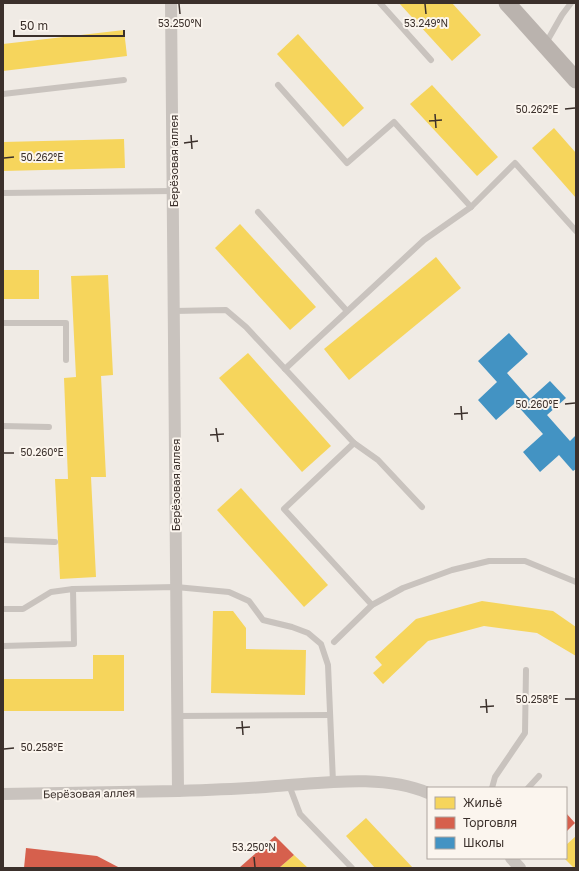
<svg xmlns="http://www.w3.org/2000/svg" width="579" height="871" viewBox="0 0 579 871" font-family="'Golos Text',sans-serif">
<style>
.homes{fill:#f6d55c}
.shops{fill:#d6604d}
.schools{fill:#4393c3}
.lines{fill:none;stroke-linecap:round;stroke-linejoin:round}
.service{stroke:#c9c3be;stroke-width:6}
.minor{stroke:#c9c3be;stroke-width:12}
.secondary{stroke:#bab3ae;stroke-width:17}
.ticks{fill:none;stroke:#3b302b;stroke-width:1.5}
.labels{text-anchor:middle;dominant-baseline:central;stroke-width:4;stroke-linejoin:round;paint-order:stroke}
.street-label{font-size:11px;fill:#3b302b;stroke:#fbf5ee}
.ticks-label{font-size:10px;text-anchor:middle;fill:#3b302b;stroke:#fbf5ee;stroke-width:4;stroke-linejoin:round;paint-order:stroke}
</style>
<rect width="100%" height="100%" fill="#f0ebe5"/>
<g class="homes">
<polygon points="399,3 452,3 481,35 452,61"/>
<polygon points="124,30 127,56 3,71 3,44"/>
<polygon points="298,34 364,108 343,127 277,54"/>
<polygon points="432,85 498,157 477,176 410,104"/>
<polygon points="554,128 576,153 576,198 532,148"/>
<polygon points="124,139 125,168 3,171 3,142"/>
<polygon points="240,224 316,307 290,330 215,248"/>
<polygon points="436,257 461,288 349,380 324,349"/>
<rect x="3" y="270" width="36" height="29"/>
<polygon points="108,275 113,375 101,376 106,477 91,477 96,577 60,579 55,479 68,479 64,378 76,377 71,276"/>
<polygon points="248,353 331,446 302,472 219,378"/>
<polygon points="241,488 328,585 304,607 217,510"/>
<polygon points="482,601 553,611 576,627 576,656 537,633 484,626 428,641 383,684 373,673 382,665 375,657 416,619"/>
<polygon points="213,611 233,611 246,628 246,649 306,650 305,695 211,693"/>
<polygon points="93,655 124,655 124,711 3,711 3,679 93,679"/>
<polygon points="366,818 413,868 375,868 346,836"/>
<polygon points="576,836 576,868 574,868 564,858 566,858 566,845"/>
<polygon points="294,855 308,868 279,868"/>
</g>
<g class="shops">
<polygon points="566,813 575,823 566,832"/>
<polygon points="275,836 294,855 279,868 239,868"/>
<polygon points="26,848 97,856 120,868 24,868"/>
</g>
<polygon class="schools" points="509,333 528,354 507,373 530,399 550,381 566,398 547,415 570,441 576,435 576,469 573,471 559,455 540,472 523,452 543,434 515,403 496,420 478,400 497,382 478,361"/>
<g class="lines">
<g class="service">
<polyline points="380,3 431,60"/>
<polyline points="546,43 562,15 571,3"/>
<polyline points="278,85 347,163 394,122 471,207 515,163 576,231"/>
<polyline points="3,94 124,80"/>
<polyline points="3,193 173,191"/>
<polyline points="258,212 347,311"/>
<polyline points="174,311 226,310 246,327 354,443 284,509 372,605"/>
<polyline points="3,323 66,323 66,360"/>
<polyline points="285,369 424,240 471,207"/>
<polyline points="3,426 49,427"/>
<polyline points="354,443 378,460 422,507"/>
<polyline points="3,540 55,542"/>
<polyline points="3,609 23,609 51,592 73,589 176,587 229,592 249,601 263,620 292,627 308,633 321,644 328,665 333,782"/>
<polyline points="334,642 372,605 403,588 452,570 489,561 525,561 576,582"/>
<polyline points="3,646 74,644 73,589"/>
<polyline points="178,716 330,715"/>
<polyline points="289,785 300,814 352,868"/>
<polyline points="492,788 495,777 525,733 526,670"/>
<polyline points="528,788 539,776"/>
</g>
<g class="minor">
<path d="M178,791C211,790 244,789 276,786C324,783 383,774 428,793"/>
<polyline points="3,794 178,791 171,3"/>
<polyline points="511,858 520,868"/>
</g>
<polyline class="secondary" points="507,3 576,80"/>
</g>
<path class="ticks" d="M179,4L180,14M425,4L426,14M565,109L575,108M435,114L436,128M429,121L442,120M191,135L192,149M184,143L198,141M4,158L14,157M565,404L575,403M461,406L462,420M454,414L468,413M216,428L218,442M210,435L224,434M4,453H14M486,699L487,713M565,699H575M480,707L494,706M242,721L243,735M236,728L250,727M4,749L14,748M254,857L255,867"/>
<g class="labels">
<g class="street-label">
<text transform="translate(173 161) rotate(-90)">Берёзовая аллея</text>
<text transform="translate(175 485) rotate(-90)">Берёзовая аллея</text>
<text transform="translate(89 793) rotate(-1)">Берёзовая аллея</text>
</g>
</g>
<g class="ticks-label">
<text x="180" y="27">53.250°N</text>
<text x="426" y="27">53.249°N</text>
<text x="537" y="113">50.262°E</text>
<text x="42" y="161">50.262°E</text>
<text x="537" y="408">50.260°E</text>
<text x="42" y="456">50.260°E</text>
<text x="537" y="703">50.258°E</text>
<text x="42" y="751">50.258°E</text>
<text x="254" y="851">53.250°N</text>
</g>
<rect width="579" height="871" fill="none" stroke="#3b302b" stroke-width="8"/>
<rect x="427" y="787" width="140" height="72" fill="#fbf5ee" stroke="#aea6a0"/>
<rect x="435" y="797" width="20" height="12" fill="#f6d55c" stroke="#aea6a0"/>
<text x="463" y="807" font-size="12" fill="#3b302b">Жильё</text>
<rect x="435" y="817" width="20" height="12" fill="#d6604d" stroke="#aea6a0"/>
<text x="463" y="827" font-size="12" fill="#3b302b">Торговля</text>
<rect x="435" y="837" width="20" height="12" fill="#4393c3" stroke="#aea6a0"/>
<text x="463" y="847" font-size="12" fill="#3b302b">Школы</text>
<path d="M14 30v6h110v-6" fill="none" stroke="#3b302b" stroke-width="2"/>
<text x="20" y="30" font-size="12" fill="#3b302b" stroke="#fbf5ee" stroke-width="3" paint-order="stroke">50 m</text>
</svg>
